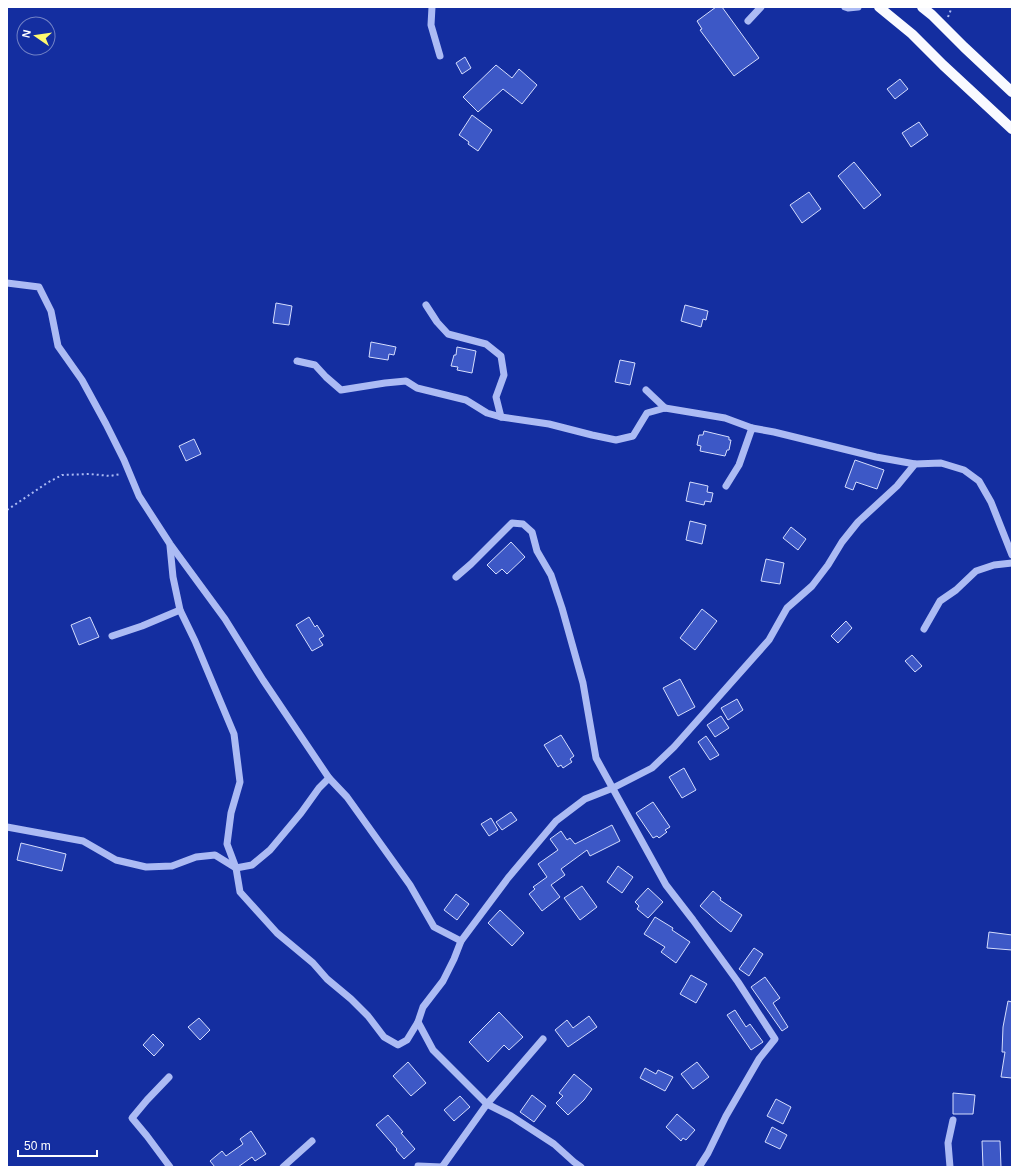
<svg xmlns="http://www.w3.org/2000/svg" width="1019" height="1174" viewBox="0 0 1019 1174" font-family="Arial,sans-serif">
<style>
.building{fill:#3d58c6;stroke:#d5ddfd}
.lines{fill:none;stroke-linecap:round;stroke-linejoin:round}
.path{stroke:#acbbf4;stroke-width:2;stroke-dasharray:2 3;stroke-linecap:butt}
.minor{stroke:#acbbf4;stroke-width:7}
.major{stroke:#f9faff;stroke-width:10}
</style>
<rect width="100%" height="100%" fill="#142ea0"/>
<g class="building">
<polygon points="716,7 722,7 759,58 734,76 700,30 702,29 697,21"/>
<polygon points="465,57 471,68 462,74 456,63"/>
<polygon points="496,65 512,78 519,69 537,85 522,104 503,89 478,112 463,97"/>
<polygon points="900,79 908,89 895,99 887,89"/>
<polygon points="472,115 492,130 478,151 468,144 469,142 459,135"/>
<polygon points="919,122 928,135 911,147 902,133"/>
<polygon points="854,162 881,195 864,209 838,176"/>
<polygon points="809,192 821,209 802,223 790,205"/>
<polygon points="276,303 292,306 289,325 273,323"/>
<polygon points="685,305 708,311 706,320 703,319 701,327 681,321"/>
<polygon points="371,342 396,347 394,355 389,354 388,360 369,357"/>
<polygon points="457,347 476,351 472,373 457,370 458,367 451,366 454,355 456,355"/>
<polygon points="620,360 635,363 630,385 615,382"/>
<polygon points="704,431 729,437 729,440 731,440 729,450 727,450 725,456 700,451 701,446 697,445 699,435 703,435"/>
<polygon points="194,439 201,454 186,461 179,446"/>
<polygon points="855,460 884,470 877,489 856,482 853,490 845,487"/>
<polygon points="690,482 708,486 707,492 713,493 711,502 705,501 704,505 686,501"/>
<polygon points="690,521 706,525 702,544 686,540"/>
<polygon points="791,527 806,539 798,550 783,538"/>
<polygon points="511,542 525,557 507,574 502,569 496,574 487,565"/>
<polygon points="766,559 784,563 780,584 761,581"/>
<polygon points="702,609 717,621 695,650 680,638"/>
<polygon points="90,617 99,637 79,645 71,625"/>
<polygon points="309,617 315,627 317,625 324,636 319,639 323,645 312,651 296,625"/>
<polygon points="846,621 852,628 838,643 831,636"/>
<polygon points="912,655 922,666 915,672 905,661"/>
<polygon points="680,679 695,707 678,716 663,688"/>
<polygon points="737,699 743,710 728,720 721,708"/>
<polygon points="721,716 729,728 715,737 707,725"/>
<polygon points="561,735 574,756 570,759 572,762 563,768 561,765 558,767 544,745"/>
<polygon points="706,736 719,755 710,760 698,742"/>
<polygon points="684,768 696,790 682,798 669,777"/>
<polygon points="653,802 670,827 665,830 667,832 659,838 657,836 653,838 636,813"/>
<polygon points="511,812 517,820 502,830 496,822"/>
<polygon points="491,818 498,830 489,836 481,824"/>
<polygon points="612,825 620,841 590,856 587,850 561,869 565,875 551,885 560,897 542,911 529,894 535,889 533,887 547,877 538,864 558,850 550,839 561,831 567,840 570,838 575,844"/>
<polygon points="21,843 66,854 62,871 17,860"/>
<polygon points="618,866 633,877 622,893 607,882"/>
<polygon points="582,886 597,907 580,920 564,898"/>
<polygon points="648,888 663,902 648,918 637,909 639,906 635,902"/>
<polygon points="713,891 721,898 720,900 742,915 731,932 719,923 700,906"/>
<polygon points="456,894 469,904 457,920 444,910"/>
<polygon points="500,910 524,933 512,946 488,923"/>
<polygon points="655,917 673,928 672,930 690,942 676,963 661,952 665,947 644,934"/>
<polygon points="989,932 1012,935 1012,950 987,948"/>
<polygon points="754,948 763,954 749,976 739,969"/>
<polygon points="691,975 707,984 696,1003 680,994"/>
<polygon points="765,977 780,998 773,1003 788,1027 782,1031 751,987"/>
<polygon points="1008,1001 1012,1002 1012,1078 1001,1077 1005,1052 1002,1052 1003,1027"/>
<polygon points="735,1010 746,1027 750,1024 763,1042 751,1050 727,1015"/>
<polygon points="499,1012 523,1037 509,1050 504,1045 488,1062 469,1042"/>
<polygon points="589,1016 597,1027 568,1047 555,1030 567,1020 573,1028"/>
<polygon points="199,1018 210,1030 200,1040 188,1027"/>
<polygon points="153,1034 164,1045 154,1056 143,1045"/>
<polygon points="408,1062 426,1083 411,1096 393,1076"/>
<polygon points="697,1062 709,1077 693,1089 681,1074"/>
<polygon points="645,1068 656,1074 658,1070 673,1077 665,1091 640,1078"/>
<polygon points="574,1074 592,1089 584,1100 568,1115 556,1103 563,1096 559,1093"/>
<polygon points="953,1093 975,1095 973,1114 953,1114"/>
<polygon points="532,1095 546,1106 534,1122 520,1112"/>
<polygon points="460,1096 470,1107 454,1121 444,1110"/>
<polygon points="776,1099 791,1107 783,1124 767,1116"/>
<polygon points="677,1114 695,1130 686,1140 683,1138 681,1141 666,1127"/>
<polygon points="388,1115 403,1132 401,1133 415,1149 404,1159 396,1150 397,1149 376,1125"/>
<polygon points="772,1127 787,1135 780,1149 765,1142"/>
<polygon points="251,1131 266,1154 255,1161 252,1157 238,1167 215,1167 210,1161 222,1151 226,1156 243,1144 240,1139"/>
<polygon points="982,1141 1000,1141 1001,1167 983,1167"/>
</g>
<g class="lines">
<g class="path">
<polyline points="948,17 952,7"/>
<polyline points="7,510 47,483 62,475 90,474 110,476 121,474"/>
</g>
<g class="minor">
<polyline points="432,7 431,25 440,56"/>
<polyline points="845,7 848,8 858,7"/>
<polyline points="748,21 761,7"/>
<polyline points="7,283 39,287 51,311 58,346 82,380 106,424 124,460 139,496 170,544 225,619 263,680 329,778 347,797 410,885 434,927 461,941"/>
<polyline points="426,305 437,322 448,334 486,344 501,356 504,375 496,397 501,417"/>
<polyline points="297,361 315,365 326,377 341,390 385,383 406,381 417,388 466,400 487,413 501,417 549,424 592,435 616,440 633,436 647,413 665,408 725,418 752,428"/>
<polyline points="646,390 665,408"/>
<polyline points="726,486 739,465 752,428 774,432 876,457 915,464"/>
<polyline points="170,546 173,577 180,610 195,641 234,734 240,782 231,813 227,844 236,868 240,892 277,933 313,963 327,979 351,999 368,1016 384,1037 398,1045 407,1040 418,1022"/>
<polyline points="456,577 471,564 512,523 523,524 532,532 537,551 551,575 562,608 583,683 596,758 666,885 693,920 738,982 775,1039 759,1059 726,1116 708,1153 699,1167"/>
<polyline points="924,629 940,601 956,590 976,571 994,565 1012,563"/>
<polyline points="112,636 142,626 180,610"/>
<polyline points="7,827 83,841 116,860 146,867 172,866 196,857 215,855 236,868 252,865 270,850 301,813 319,788 329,778"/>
<polyline points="169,1077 147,1100 132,1118 147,1136 170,1167"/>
<polyline points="418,1166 442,1167"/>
<polyline points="283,1167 312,1141"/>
<polyline points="442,1167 487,1104 543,1039"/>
<polyline points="581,1167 574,1162 554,1144 511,1116 487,1104 433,1050 418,1022 423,1007 443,981 454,959 461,941 508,878 556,821 585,799 613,788 652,768 674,747 769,640 787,608 812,586 828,565 842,542 858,522 897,486 915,464 941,463 964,470 979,481 991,502 1012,555"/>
<polyline points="950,1167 948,1143 953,1120"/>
</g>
<g class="major">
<polyline points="879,7 912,34 943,65 1012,129"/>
<polyline points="922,7 932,15 964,47 1012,92"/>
</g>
</g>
<rect width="1019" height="1174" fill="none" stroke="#ffffff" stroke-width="16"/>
<g transform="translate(36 36) rotate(283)"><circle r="19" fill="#142ea0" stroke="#7282c6"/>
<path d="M0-3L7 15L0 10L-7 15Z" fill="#fff96f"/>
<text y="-6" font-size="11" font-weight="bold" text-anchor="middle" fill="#ffffff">N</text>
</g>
<path d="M18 1150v6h79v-6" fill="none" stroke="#ffffff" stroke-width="2"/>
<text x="24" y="1150" font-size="12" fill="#ffffff" stroke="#142ea0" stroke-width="3" paint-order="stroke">50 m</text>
</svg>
